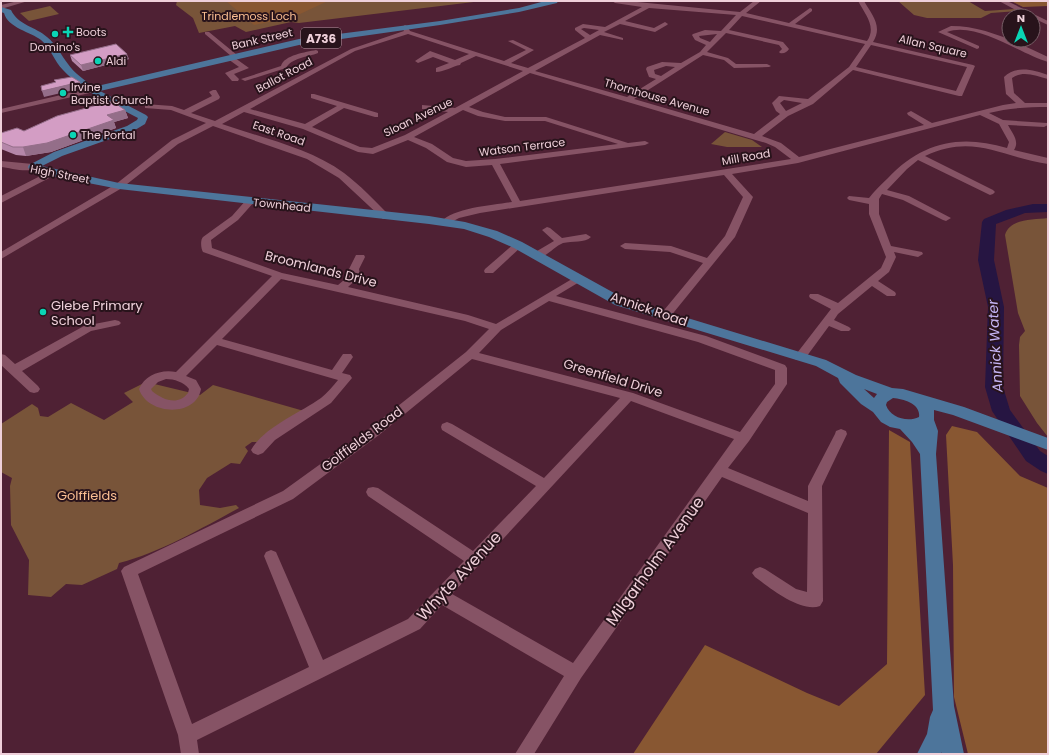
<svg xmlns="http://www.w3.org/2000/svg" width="1049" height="755" viewBox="0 0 1049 755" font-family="Poppins,sans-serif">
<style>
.green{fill:#785439}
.forest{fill:#885732}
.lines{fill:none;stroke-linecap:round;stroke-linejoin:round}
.river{fill:#261542;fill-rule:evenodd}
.minor{fill:#865365;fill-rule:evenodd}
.major{fill:#4d759b;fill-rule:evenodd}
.wall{fill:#b587a9}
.shaded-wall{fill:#946e89}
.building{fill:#d39dc4;stroke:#946e89}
.poi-dot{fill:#0ad5b5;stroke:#28131b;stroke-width:1.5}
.labels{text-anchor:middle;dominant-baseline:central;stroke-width:4;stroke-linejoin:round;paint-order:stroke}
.far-park-label{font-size:11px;fill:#fabe92;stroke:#28131b}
.far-poi-label{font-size:11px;fill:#efd0da;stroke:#28131b;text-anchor:start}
.far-street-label{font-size:11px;fill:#efd0da;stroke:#28131b}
.shield{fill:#28131b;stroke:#b397a1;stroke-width:1}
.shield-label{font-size:12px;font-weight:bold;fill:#efd0da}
.street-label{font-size:13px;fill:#efd0da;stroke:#28131b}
.poi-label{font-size:13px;fill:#efd0da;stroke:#28131b;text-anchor:start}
.park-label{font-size:13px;fill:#fabe92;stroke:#28131b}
.water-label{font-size:14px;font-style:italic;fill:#c5b4f3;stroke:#28131b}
.near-street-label{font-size:16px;fill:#efd0da;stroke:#28131b}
</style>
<rect width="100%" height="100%" fill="#4f2134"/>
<g class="green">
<polygon points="177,1 482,1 299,23 291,22 246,32 235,26 199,33 193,18 176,5"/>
<polygon points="898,1 968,1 985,11 1015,9 1019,11 991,13 981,18 927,18 914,15"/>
<polygon points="50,6 59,14 29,21 20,13"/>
<polygon points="725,132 752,140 762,147 727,147 711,144"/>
<path d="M1048,218V437L1037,423L1020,396L1019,345L1020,337L1025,331L1018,313L1005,235C1010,218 1033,220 1048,218Z"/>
<path d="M146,382L200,395L213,385L304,411L257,442H252L245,447L248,451L240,464L231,463L207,478L199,490L200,505L220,508L236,505L239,508C202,528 159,553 119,563L117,569L82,585L66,584L51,597L28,595L29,560L11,525L10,486L12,478L1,472V424L32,404L38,408L40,416L48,417L71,403L104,420L133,402L124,393Z"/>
</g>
<g class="forest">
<polygon points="226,1 328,1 300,14 282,15 279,20 254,25"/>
<polygon points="1011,1 1046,1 1048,2 1048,6 1023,7"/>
<polygon points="952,426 977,432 1020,476 1048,488 1048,754 968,754 954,697 953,565 946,435"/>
<polygon points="889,430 910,442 925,695 876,754 633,754 705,645 807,693 839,706 887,664"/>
</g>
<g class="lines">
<polygon class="river" points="1033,204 1048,204 1048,212 1025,213 996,224 994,260 1004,307 1003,387 1010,410 1040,451 1048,456 1048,474 1041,471 1026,461 992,411 985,387 988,307 978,260 982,222 984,219 1006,210"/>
<g class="minor">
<polygon points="18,1 28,1 1,9 1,5"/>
<path d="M612,1H627L740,12L754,1H761L746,13L789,23L810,8L812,9V11L795,24L867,41C877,27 865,14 858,1H864C872,15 883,26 873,42L973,65L975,66L962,96H959L853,70L813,104L788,116L762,136L781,143L799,157L924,125L908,115L907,113L911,111L932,123L1003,105L1016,103L1006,94L1004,77C1016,65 1034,70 1048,75V79C1036,76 1023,70 1012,78L1014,93L1025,103H1048V107C1028,107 1008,108 989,113L1003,120L1047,123L1048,125L1044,127L1008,125C1012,133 1020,141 1014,150L1048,158V164C1000,157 974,133 925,156L993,190L995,192L993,194L990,195L918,160L907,169L887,190L909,196L951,218L946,221L943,220L903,200L882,194L879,199V214L891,246L922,252L923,254L918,257L894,252L896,257L889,272L878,281L895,292L896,294L895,296H887L872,286L838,314L834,320L849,327L851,329L849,331H841L829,326L804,360H796L794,357L831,309L810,298L809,296L810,294H818L838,303L881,268L886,257L869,214V204L849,200L847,198L849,196L869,198C874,191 881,185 888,178C922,142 960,134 1007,148L1009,142L999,124L980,115L798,163L732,174L753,197L735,237L670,317L666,318L660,315L703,263L670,252L625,249L620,246L625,243L671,246L707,258L725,236L743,197L724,175L480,213L459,218L446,225L441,222C453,208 493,205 512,202L492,165L466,167L447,162L426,148L408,140L373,154L358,152L303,129L244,112L222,124C262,138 310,148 344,173C360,185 375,201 389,215L391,217L389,219H383L339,178L307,159L213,126L178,144L122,188L1,259V252L116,184L172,140L206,123L171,110L145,108V104L172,106L184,110L212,96L209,92L213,90H216L220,97L219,99L191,113L215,121L351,49L404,31L402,27L405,25L407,26L410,31L504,61L526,50L508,41L513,40L534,50L511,63L528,68L585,38L575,30V28L583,24L605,27L642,7L615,3ZM649,8L736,15L721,31L705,30L693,34L692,35L695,40L706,45L700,52L681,63L662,62L647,67L646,69L649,77L656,79L627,97L535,71L600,35L623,40V38L604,32L620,24L655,32L667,25L668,24L665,22L654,28L625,21ZM742,16L865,44L849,67L808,99L779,96L772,103L776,111L780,114L754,134L634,99L703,55L724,60L734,68L769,67L771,66L767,64H736L728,58L707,52L726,33L779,45L782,49L779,52L780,53C784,54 787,52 789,49L783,42L729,30ZM584,28L599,30L590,35L581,29ZM408,34L469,54L455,60L430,51L415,61L418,63L433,57L449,63L436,68V72C444,72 453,66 460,65L461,63L476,56L523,71L455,108L422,105V109L448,112L405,135L372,148L360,147L312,127L344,108L375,117H378V113L314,94H311V98L337,106L305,124L250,109L355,51ZM717,34L710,42L700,38L699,36ZM871,45L967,67L956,91L856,67ZM666,66L675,67L661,76L655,74L654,70ZM530,73L766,143L775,147L791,159L520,201L500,164L645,145L649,143L645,141L628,143L546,117H505L483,112L469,107ZM784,100L802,103L786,111L780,103ZM463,110L478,116L505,121H545L618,144L495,159L466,161L453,158L432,144L414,137Z"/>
<polygon points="999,1 1007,1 1048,21 1048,25 1033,18 1033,16 1027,16"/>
<path d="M951,26C986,26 1017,43 1048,57V62C1020,54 976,21 947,32L979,46V48L977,49L938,32Z"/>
<polygon points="205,32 209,32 237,55 237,57 235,58 249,68 234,74 239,79 238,81 232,81 225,73 239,67 228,59 228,57 231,56 205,34"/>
<path d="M316,50L318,51V53C308,57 291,58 286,68L245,81L241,79L281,66C284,55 306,52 316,50Z"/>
<polygon points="91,88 94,88 94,92 1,113 1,109"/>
<path d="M1,161L33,164L37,167C30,174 11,168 1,167Z"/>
<polygon points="52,170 55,171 56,173 55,175 1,203 1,196"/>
<path d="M250,198L255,201L238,220L211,240L212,248L282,273L338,285L350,275L349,269L356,255H364L365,257L359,269L360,276L348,287L468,315L496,324L577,276L581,277L582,279L581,281L556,296L706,336L785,365L787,368V384L749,441L728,468L808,501V486L835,434L836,431L841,429L846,431L847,434L822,486L823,601L820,606C801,613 770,588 755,577L752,573L755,569L760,567L765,569L796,589L807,592L808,513L722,477L581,678L534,754H515L564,676L442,605L420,629L197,740L199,754H181L178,735L121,571L124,567L283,491L369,429L466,352L489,329L465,321L281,279L222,339L332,370L343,354H351L353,357L342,373L350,375L352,378L331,403L275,440L263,453L258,455L253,453L251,450C264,427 300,413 321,398C327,393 333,386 338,380L217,345L186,376L196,380L201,389C196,418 147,415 139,389C145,375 161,369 176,372L272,276L203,252C201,249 200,240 203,237L232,216L247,199ZM549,301L698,342L775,370V384L740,432L633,393L479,353L501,330ZM472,359L620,398L544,478L452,424L447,422L442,424L441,427L442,430L536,486L473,551L378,488L373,487L368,488L366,492L368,496L464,561L408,619L323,660L276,552L271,550L266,552L264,556L309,667L192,724L138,574L293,499L379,435ZM166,379C174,379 184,382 189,389L188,393C178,406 163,400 152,391L151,389L158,382ZM631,401L734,439L573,663L452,594Z"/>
<path d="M547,227L550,228L562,238L586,234L591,237C585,243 572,241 563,243C553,247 544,261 532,258L531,256L532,254L554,241L542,230Z"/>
<polygon points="518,242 523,245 521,247 493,273 485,273 484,271 485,269 515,243"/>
<polygon points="115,320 119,321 121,323 119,325 91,331 22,371 38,386 40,389 38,392 34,393 30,392 1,365 1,354 5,355 15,364 84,326"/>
</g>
<path class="major" d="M545,1H558L557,3L519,12L440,25L299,45L100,91L146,115L148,117L145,124L135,130L62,156L42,166L119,183L429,216L465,222L497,231L522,242L625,299L826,360L856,375L892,388L903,389L964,407L1048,438V450L953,415L934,410V420L938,431L936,454L954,706L964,754H942L941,752V754H917L927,734L930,717L933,710L920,454L912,442L900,429L890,427L881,422L873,412L861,404L840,383L838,378L816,366L615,305L514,248L489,237L464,229L429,224L119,189L52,176L29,169L28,167L29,165L54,152L127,126L137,120L138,118C110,103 85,93 63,70C54,61 51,48 41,40C31,32 8,28 4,13L1,12V7L11,10C18,25 36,27 47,37C56,44 61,55 68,64C74,73 85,80 93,87L299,39L440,21L519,8ZM864,389L877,394L874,398ZM893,398C904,399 921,404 919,417C907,423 890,417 886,405L887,402Z"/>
</g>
<g class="wall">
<polygon points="70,55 129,59 83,71 72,61"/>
<polygon points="125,110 128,118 114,122 116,128 51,152 26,156 16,155 1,149 1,133 24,131"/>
</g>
<g class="shaded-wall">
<polygon points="127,54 129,59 83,71 81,65"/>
<polygon points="80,82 82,88 44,97 42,91"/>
<polygon points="125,110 128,118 114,122 116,128 51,152 26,156 23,147 107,115"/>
</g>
<g class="building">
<polygon points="116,44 127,54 81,65 70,55"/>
<polygon points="72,77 80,82 42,91 41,86 56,82 54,80"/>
<polygon points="112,101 125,110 107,115 114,120 47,143 23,147 13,147 1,142 1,133 17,128 24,131 57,116"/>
</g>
<g class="poi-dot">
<path d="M66 26h4v4h4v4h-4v4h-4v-4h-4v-4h4z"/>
<circle cx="55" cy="34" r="4"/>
<circle cx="98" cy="61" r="4"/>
<circle cx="63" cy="93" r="4"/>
<circle cx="73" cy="135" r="4"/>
<circle cx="43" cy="312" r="4"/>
</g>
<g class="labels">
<g class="far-park-label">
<text x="249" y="16">Trindlemoss Loch</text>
</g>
<g class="far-poi-label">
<text x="76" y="32">Boots</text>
<text x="55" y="47" text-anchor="middle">Domino's</text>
<text x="106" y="61">Aldi</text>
<text x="71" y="87">Irvine<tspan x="71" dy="13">Baptist Church</tspan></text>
<text x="81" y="135">The Portal</text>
</g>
<g class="far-street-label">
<text transform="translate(262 39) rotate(-13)">Bank Street</text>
<text transform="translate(933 46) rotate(13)">Allan Square</text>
<text transform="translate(284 75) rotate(-28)">Ballot Road</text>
<text transform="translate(657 97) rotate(16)">Thornhouse Avenue</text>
<text transform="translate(418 117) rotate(-26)">Sloan Avenue</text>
<text transform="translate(279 133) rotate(19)">East Road</text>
<text transform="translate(522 147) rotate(-7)">Watson Terrace</text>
<text transform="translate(746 157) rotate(-10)">Mill Road</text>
<text transform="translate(60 174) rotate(11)">High Street</text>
<text transform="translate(282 205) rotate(6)">Townhead</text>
</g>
<rect class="shield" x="301" y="28" width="40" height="20" rx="3"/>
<g class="shield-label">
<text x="321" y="38">A736</text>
</g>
<g class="street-label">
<text transform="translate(321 269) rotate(14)">Broomlands Drive</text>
<text transform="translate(649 309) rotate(19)">Annick Road</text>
<text transform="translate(613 378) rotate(17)">Greenfield Drive</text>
<text transform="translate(362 439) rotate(-37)">Golffields Road</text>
</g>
<g class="poi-label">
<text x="51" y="305">Glebe Primary<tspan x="51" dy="15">School</tspan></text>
</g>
<g class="park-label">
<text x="87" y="495">Golffields</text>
</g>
<g class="water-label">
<text transform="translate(995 346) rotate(-93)">Annick Water</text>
</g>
<g class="near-street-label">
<text transform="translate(655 561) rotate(-54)">Milgarholm Avenue</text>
<text transform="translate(459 576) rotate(-47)">Whyte Avenue</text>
</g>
</g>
<rect width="1049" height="755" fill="none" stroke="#efd0da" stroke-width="4"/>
<g transform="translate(1021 28)"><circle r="19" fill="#28131b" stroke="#785f67"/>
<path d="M0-3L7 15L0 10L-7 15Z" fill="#0ad5b5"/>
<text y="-6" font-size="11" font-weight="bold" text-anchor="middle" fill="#efd0da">N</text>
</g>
</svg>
